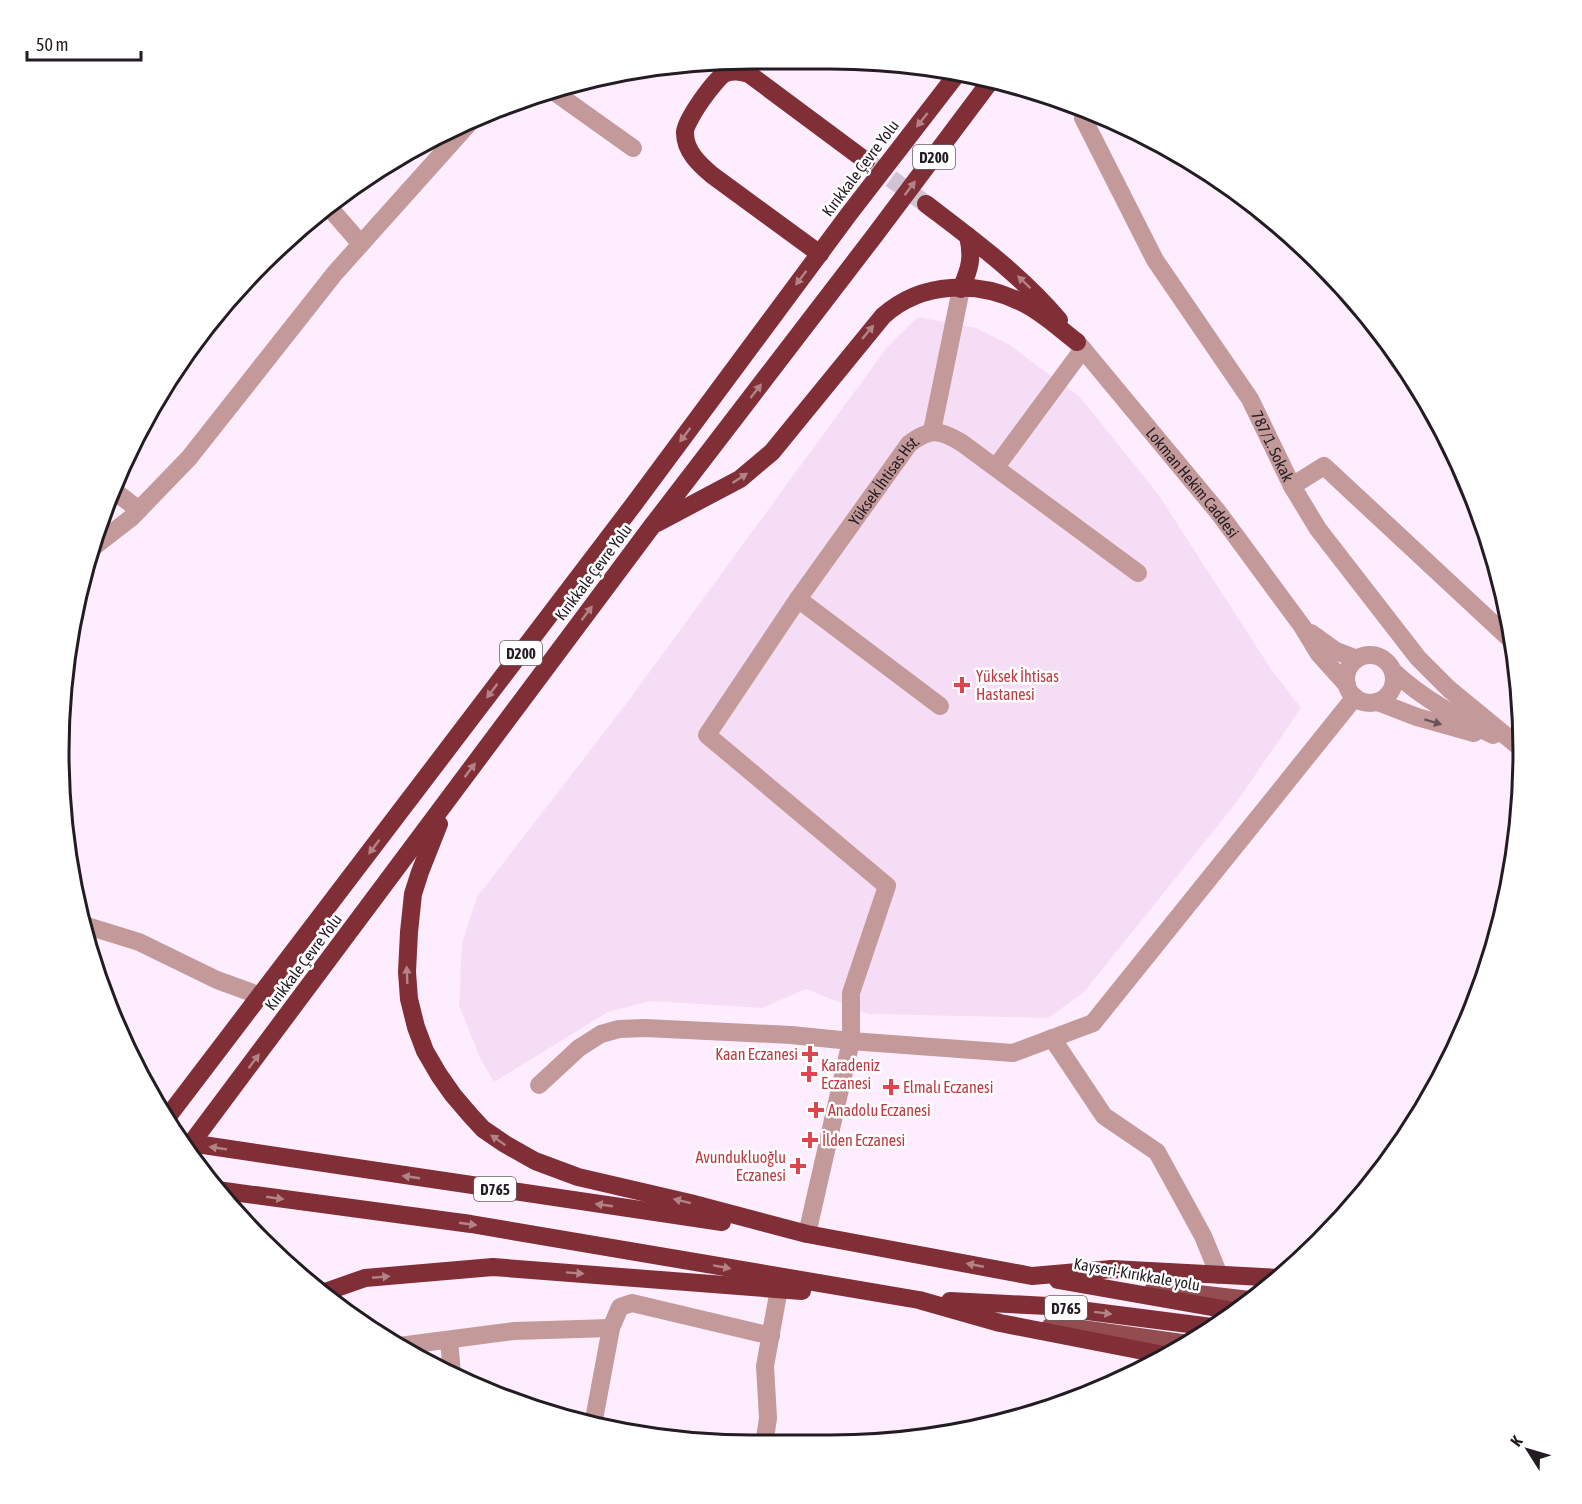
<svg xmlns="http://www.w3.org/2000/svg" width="1582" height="1504" viewBox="0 0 1582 1504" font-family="'Asap Condensed',sans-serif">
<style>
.built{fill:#f5def5}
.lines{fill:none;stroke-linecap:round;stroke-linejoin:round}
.highway-tunnel{stroke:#d2c3d2;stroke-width:18;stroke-dasharray:18 9;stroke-linecap:butt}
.minor{stroke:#c39999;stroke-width:18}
.major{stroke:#934c4f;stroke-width:18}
.highway{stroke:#802f36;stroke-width:18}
.oneway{fill:#b38286}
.oneway2{fill:#6b5458}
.health-dot{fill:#e0444e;stroke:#fff;stroke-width:2}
.labels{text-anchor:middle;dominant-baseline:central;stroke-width:5;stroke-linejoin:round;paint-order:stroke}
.shield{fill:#fff;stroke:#656065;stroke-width:1.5}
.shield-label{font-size:15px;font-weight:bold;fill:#231c23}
.street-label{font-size:16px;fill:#231c23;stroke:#fff}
.health-label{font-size:16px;fill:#be3a42;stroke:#fff;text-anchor:start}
.rim{fill:none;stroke:#231c23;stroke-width:3}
</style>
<rect width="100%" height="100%" fill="#feedfe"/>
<polygon class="built" points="918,317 976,328 1008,344 1080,397 1158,494 1271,669 1301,708 1236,803 1084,992 1048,1018 868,1014 806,989 762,1008 651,1001 608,1012 494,1082 480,1058 459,1005 462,943 477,897 629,700 888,346"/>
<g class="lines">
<polyline class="highway-tunnel" points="869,163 926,204"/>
<g class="minor">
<polyline points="553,91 633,148"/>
<path id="s1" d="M1084,110L1083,118L1155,260L1250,399L1292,486L1318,529L1418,658L1449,689L1517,745"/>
<polyline points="327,205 361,244"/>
<path id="s2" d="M1077,342L1218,512L1302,626L1319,654L1347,685"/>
<polyline points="932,431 961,289"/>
<polyline points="996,467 1083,349"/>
<polyline points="1292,486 1324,466 1513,642"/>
<polyline points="113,490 139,510"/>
<polyline points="91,549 131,518 189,458 335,273 472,120"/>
<polyline points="798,599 940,706"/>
<polyline points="1311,633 1336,651 1357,659"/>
<circle cx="1370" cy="679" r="24"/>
<path d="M1393,671C1423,699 1457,717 1493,735"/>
<polyline points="1378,702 1417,717 1474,733"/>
<polyline points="84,925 139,942 217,980 261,996"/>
<polyline points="1052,1038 1104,1116 1157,1152 1203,1236 1219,1275"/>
<polyline points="539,1085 579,1048 601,1034 619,1029 645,1028 791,1035 851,1041 1013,1053 1093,1023 1355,697"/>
<path id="s3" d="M807,1234L851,1041V993L887,886L707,735L798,599L909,444C930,428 939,429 962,443L1138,573"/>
<polyline points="449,1340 452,1374"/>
<polyline points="399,1346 514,1331 611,1328 620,1307 632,1303 771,1336"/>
<polyline points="593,1425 611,1328"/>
<polyline points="764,1445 768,1418 765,1366 779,1289"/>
</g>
<g class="major">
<polyline points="1154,1289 1250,1300"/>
<polyline points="1050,1327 1082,1329 1189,1344"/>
</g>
<g class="highway">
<path d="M926,204C973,240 1020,274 1059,320"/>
<path d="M820,254L712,175C699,164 685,151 685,133C684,122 716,77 726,73C735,70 741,72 749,74L866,161"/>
<path d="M961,289C970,268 973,258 968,236"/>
<path d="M657,523L740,479L772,452L883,316C922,281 979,280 1025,304C1043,313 1060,329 1077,342"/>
<polyline points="439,824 420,872 413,894 409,932 407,972 409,999 416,1027 425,1051 439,1075 453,1095 471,1116 483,1129 505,1144 535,1161 578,1177 690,1203 807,1234 1032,1276 1112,1269 1280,1278"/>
<polyline points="166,1119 634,504 849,214 957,74"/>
<polyline points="183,1142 722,1222"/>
<polyline points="187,1149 652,526 875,235 992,79"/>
<polyline points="217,1190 471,1224 919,1300 1000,1323 1169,1356"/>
<polyline points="1058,1280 1234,1311"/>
<polyline points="325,1292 365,1278 493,1267 802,1291"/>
<polyline points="950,1301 1048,1306 1212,1327"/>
</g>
</g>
<defs><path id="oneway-solid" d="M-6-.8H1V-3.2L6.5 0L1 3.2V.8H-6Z" transform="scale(1.5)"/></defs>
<g class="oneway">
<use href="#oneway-solid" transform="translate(922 120) rotate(128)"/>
<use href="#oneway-solid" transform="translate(910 188) rotate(-53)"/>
<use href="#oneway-solid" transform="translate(801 278) rotate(127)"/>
<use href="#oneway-solid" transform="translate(1024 282) rotate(-136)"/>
<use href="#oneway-solid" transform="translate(868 332) rotate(-50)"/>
<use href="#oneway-solid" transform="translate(756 391) rotate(-52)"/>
<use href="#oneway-solid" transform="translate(685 435) rotate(127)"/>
<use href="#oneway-solid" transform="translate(740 478) rotate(-33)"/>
<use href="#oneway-solid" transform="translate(587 613) rotate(-53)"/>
<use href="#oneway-solid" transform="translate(492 691) rotate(127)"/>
<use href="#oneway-solid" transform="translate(470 770) rotate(-53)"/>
<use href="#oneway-solid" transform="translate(374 847) rotate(127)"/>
<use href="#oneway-solid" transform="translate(407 975) rotate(-92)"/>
<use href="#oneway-solid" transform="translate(254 1061) rotate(-53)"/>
<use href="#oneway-solid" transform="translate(498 1140) rotate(-145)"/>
<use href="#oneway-solid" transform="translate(218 1148) rotate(-171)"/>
<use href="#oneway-solid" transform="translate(411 1177) rotate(-172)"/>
<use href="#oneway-solid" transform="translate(275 1198) rotate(8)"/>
<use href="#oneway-solid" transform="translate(682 1201) rotate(-166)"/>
<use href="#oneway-solid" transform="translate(604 1205) rotate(-172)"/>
<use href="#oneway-solid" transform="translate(468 1224) rotate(8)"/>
<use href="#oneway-solid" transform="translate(975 1265) rotate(-169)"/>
<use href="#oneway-solid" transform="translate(722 1267) rotate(10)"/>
<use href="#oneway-solid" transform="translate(575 1273) rotate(4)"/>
<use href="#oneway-solid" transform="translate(381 1277) rotate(-5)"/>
<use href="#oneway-solid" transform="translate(1103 1313) rotate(7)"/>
</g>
<use class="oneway2" href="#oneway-solid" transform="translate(1433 722) rotate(17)"/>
<g class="health-dot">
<path d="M959 676h6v6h6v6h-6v6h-6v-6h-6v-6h6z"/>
<path d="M807 1045h6v6h6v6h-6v6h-6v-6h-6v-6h6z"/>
<path d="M806 1065h6v6h6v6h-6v6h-6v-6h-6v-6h6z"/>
<path d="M888 1078h6v6h6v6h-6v6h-6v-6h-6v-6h6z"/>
<path d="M813 1101h6v6h6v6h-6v6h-6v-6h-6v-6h6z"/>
<path d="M807 1131h6v6h6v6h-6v6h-6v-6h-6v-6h6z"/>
<path d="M795 1157h6v6h6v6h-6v6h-6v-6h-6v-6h6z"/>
</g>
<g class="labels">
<g class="shield">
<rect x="913" y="145" width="42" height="24" rx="4.5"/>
<rect x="500" y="641" width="42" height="24" rx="4.5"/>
<rect x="474" y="1177" width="42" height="24" rx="4.5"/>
<rect x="1045" y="1296" width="42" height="24" rx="4.5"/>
</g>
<g class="shield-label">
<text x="934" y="157">D200</text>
<text x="521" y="653">D200</text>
<text x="495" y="1189">D765</text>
<text x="1066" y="1308">D765</text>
</g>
<g class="street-label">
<text transform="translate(860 168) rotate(-53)">Kırıkkale Çevre Yolu</text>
<text stroke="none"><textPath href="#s1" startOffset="388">787/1. Sokak</textPath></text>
<text stroke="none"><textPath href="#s3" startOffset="904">Yüksek İhtisas Hst.</textPath></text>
<text stroke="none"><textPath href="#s2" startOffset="182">Lokman Hekim Caddesi</textPath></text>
<text transform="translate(593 572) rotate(-53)">Kırıkkale Çevre Yolu</text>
<text transform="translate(303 962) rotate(-53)">Kırıkkale Çevre Yolu</text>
<text transform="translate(1137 1274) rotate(10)">Kayseri-Kırıkkale yolu</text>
</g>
<g class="health-label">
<text x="976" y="676">Yüksek İhtisas<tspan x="976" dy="18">Hastanesi</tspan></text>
<text x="798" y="1054" text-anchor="end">Kaan Eczanesi</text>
<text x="821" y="1065">Karadeniz<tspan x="821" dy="18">Eczanesi</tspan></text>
<text x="903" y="1087">Elmalı Eczanesi</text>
<text x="828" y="1110">Anadolu Eczanesi</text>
<text x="822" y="1140">İlden Eczanesi</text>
<text x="786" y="1157" text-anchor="end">Avundukluoğlu<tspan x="786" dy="18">Eczanesi</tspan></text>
</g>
</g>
<path d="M0 0H1582V1504H0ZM752 69H830A683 683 0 0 1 1513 752V752A683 683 0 0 1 830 1435H752A683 683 0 0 1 69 752V752A683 683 0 0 1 752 69Z" fill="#fff" fill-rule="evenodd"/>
<path class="rim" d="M752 69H830A683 683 0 0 1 1513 752V752A683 683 0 0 1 830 1435H752A683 683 0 0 1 69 752V752A683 683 0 0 1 752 69Z"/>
<g transform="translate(1528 1450) rotate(307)" stroke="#ffffff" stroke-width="4.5" paint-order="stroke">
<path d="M0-4.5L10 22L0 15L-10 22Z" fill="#231c23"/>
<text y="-9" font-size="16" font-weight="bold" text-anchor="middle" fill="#231c23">K</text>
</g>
<path d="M27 51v9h114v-9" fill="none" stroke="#231c23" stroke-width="3"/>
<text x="36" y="51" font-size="18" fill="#231c23" stroke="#ffffff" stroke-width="4.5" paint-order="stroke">50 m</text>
</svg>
